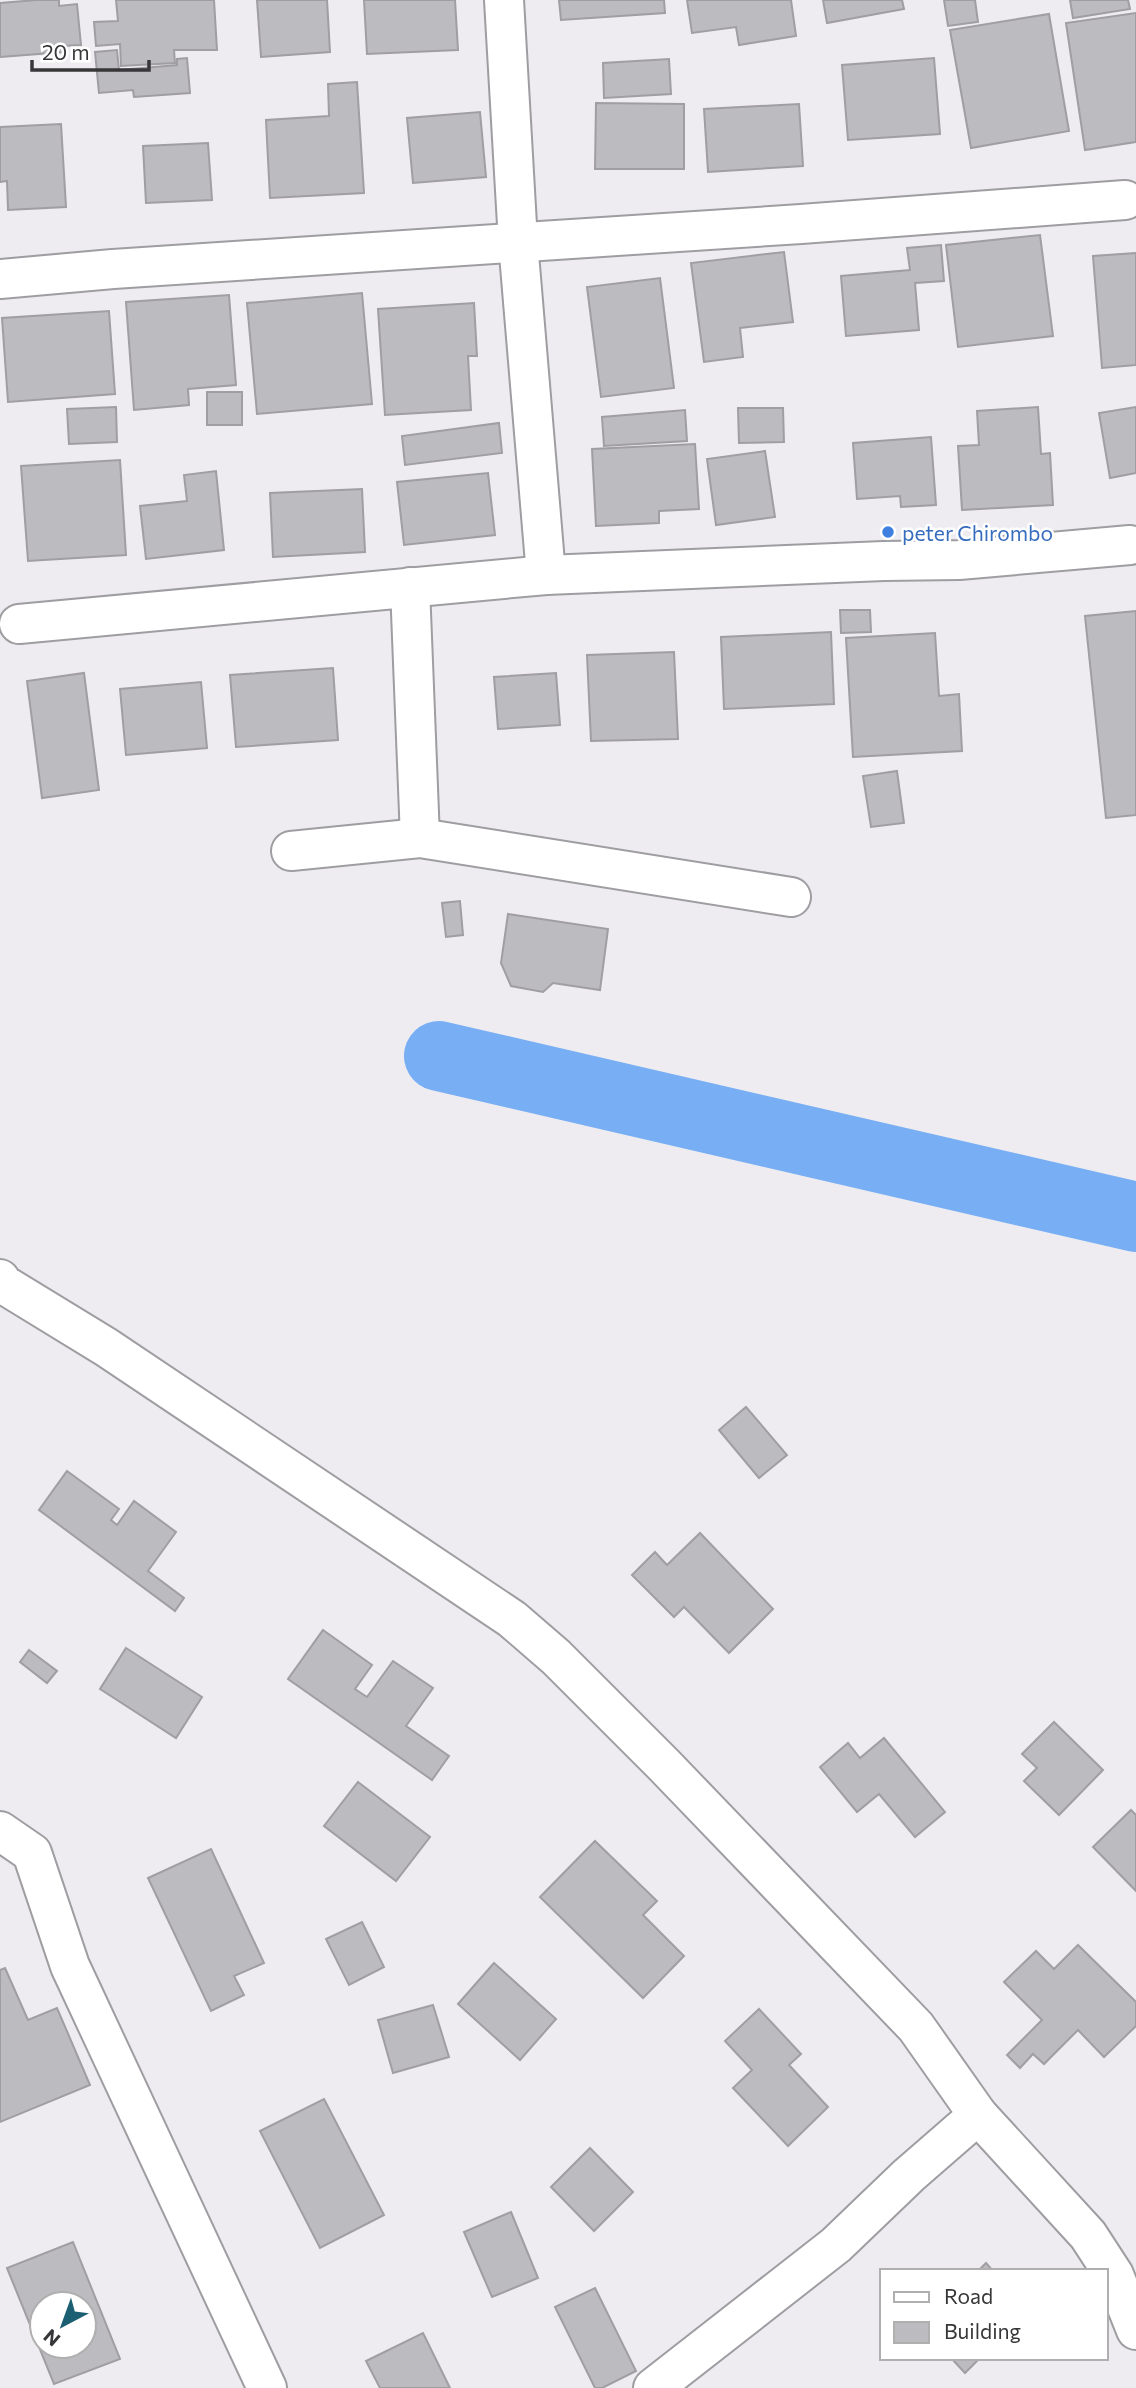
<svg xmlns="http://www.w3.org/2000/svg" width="1136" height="2388" viewBox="0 0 1136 2388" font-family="Commissioner,sans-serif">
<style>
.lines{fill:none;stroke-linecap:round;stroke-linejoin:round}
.river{stroke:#77aef4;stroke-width:70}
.building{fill:#bcbbbf;stroke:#a09ea2;stroke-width:2;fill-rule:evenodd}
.minor-casing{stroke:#9e9da1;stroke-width:42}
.minor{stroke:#fff;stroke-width:38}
.shop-dot{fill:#3f7fe0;stroke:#fff;stroke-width:2.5}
.labels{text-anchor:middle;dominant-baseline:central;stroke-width:5;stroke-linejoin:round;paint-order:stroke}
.shop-label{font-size:21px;fill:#366cbe;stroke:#fff;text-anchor:start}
</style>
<rect width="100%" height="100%" fill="#eeecf0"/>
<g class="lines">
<polyline class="river" points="439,1056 1136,1217"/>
</g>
<g class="building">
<polygon points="36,0 59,0 59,6 77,4 81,45 63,46 64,52 0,57 0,3"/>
<polygon points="116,0 214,0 217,50 174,50 175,63 121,66 120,44 96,46 94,22 118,21"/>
<polygon points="257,0 327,0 330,52 261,57"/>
<polygon points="364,0 455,0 458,50 367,54"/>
<polygon points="559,0 664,0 665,13 561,20"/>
<polygon points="687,0 791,0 796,36 739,45 736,27 692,33"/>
<polygon points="823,0 902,0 904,9 827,23"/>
<polygon points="944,0 975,0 978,22 948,26"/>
<polygon points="1070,0 1128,0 1130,9 1073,18"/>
<polygon points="1136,13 1136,142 1085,150 1066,23"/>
<polygon points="1049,14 1069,131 971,148 950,30"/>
<polygon points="117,50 119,70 177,65 177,59 187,58 190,93 134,97 133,90 99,93 95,52"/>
<polygon points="934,58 940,134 848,140 842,65"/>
<polygon points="669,59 671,94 604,98 603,63"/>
<polygon points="357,82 364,193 270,198 266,120 329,116 328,84"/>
<polygon points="596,103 684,104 684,169 595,169"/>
<polygon points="799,104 803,166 708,172 704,109"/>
<polygon points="480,112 486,177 413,183 407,118"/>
<polygon points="61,124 66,207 8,210 7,181 0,182 0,127"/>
<polygon points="208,143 212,200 146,203 143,146"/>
<polygon points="1040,235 1053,336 958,347 946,245"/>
<polygon points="941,245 944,281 915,283 919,330 846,336 841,276 910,270 907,248"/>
<polygon points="784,252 793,322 740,328 743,357 704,362 691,263"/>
<polygon points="1136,253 1136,365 1102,368 1093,256"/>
<polygon points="660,278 674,388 601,397 587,287"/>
<polygon points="362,293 372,404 257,414 247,303"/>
<polygon points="229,295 236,385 188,389 189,405 134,410 126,302"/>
<polygon points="474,303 477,356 468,356 471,410 385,415 378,309"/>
<polygon points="109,311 115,394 8,402 2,318"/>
<rect x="207" y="392" width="35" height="33"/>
<polygon points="116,407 117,442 69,444 67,409"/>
<polygon points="1038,407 1041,454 1050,453 1053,505 962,510 958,446 979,445 977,411"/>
<polygon points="1136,407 1136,473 1110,478 1099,413"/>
<polygon points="738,408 783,408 784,442 739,443"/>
<polygon points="685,410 687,441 604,446 602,417"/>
<polygon points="499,423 502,453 405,465 402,436"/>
<polygon points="931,437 936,505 901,507 900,496 857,499 853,443"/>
<polygon points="695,444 699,509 659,511 659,523 596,526 592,449"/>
<polygon points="765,451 775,517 716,525 707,459"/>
<polygon points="120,460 126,555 28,561 21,466"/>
<polygon points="216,471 224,550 146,559 140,506 187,501 184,475"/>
<polygon points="488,473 495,535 404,545 397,482"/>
<polygon points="362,489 365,552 273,557 270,493"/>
<polygon points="840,610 870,610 871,632 841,633"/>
<polygon points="1136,611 1136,815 1106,818 1085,616"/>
<polygon points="831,632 834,704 724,709 721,637"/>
<polygon points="935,633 939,696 959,694 962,751 853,757 846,638"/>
<polygon points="674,652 678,739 591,741 587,655"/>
<polygon points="333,668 338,740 236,747 230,675"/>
<polygon points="84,673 99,790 42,798 27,681"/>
<polygon points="556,673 560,725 498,729 494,677"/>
<polygon points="201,682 207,748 126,755 120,689"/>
<polygon points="897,771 904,823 871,827 863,776"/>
<polygon points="460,901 463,935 446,937 442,903"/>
<polygon points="508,914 608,929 600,990 553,983 543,992 511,986 501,963"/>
<polygon points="746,1407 787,1455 759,1478 719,1430"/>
<polygon points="67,1471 119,1509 111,1520 117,1525 134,1501 176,1532 148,1571 184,1598 175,1611 39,1510"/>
<polygon points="700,1533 773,1609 729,1653 684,1607 674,1617 632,1575 655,1552 667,1565"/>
<polygon points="323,1630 372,1665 355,1689 367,1697 393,1661 433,1688 406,1726 449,1756 432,1780 288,1679"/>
<polygon points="126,1648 202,1697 176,1738 100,1689"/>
<polygon points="29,1650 57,1671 47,1683 20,1662"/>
<polygon points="1054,1722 1103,1770 1059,1815 1024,1781 1037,1768 1022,1754"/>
<polygon points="884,1738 945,1812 915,1837 879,1794 857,1812 820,1767 848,1743 860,1758"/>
<polygon points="358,1782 430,1837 396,1881 324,1826"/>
<polygon points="1131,1810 1136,1815 1136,1891 1093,1847"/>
<polygon points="595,1841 657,1901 643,1915 684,1956 643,1998 540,1897"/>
<polygon points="211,1849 264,1963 234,1976 244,1995 211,2011 148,1878"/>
<polygon points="362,1922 384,1967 349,1985 326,1939"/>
<polygon points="1078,1945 1136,2002 1136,2026 1104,2057 1078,2030 1044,2064 1033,2054 1020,2068 1007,2055 1042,2020 1004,1982 1036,1951 1054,1969"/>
<polygon points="494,1963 556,2019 520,2060 458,2004"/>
<polygon points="5,1968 28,2020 57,2008 90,2085 0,2122 0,1970"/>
<polygon points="433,2005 449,2057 393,2073 378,2020"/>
<polygon points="759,2009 801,2054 789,2065 828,2107 788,2146 733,2088 752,2070 725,2041"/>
<polygon points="324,2099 384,2215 320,2248 260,2131"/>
<polygon points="590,2148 633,2192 594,2231 551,2187"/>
<polygon points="511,2212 538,2278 492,2297 464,2232"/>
<path d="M73,2242L120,2359L54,2384L7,2268ZM42,2304H84V2346H42Z"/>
<polygon points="986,2263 993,2271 978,2271"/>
<polygon points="595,2288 636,2371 602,2388 595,2388 555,2307"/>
<polygon points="423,2333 450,2388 380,2388 366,2361"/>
<polygon points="951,2358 980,2358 965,2373"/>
</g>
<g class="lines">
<g class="minor-casing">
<g id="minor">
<polyline points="504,0 518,242 546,575"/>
<polyline points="0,279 113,269 801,224 1125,200"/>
<polyline points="410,587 420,838"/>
<polyline points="19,624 546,575 884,561 959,560 1130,545"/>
<polyline points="291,851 420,838 791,897"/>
<polyline points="0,1279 3,1284 106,1347 512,1619 556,1657 664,1765 916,2027 978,2115 909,2175 836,2245 653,2388"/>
<polyline points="0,1831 32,1853 70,1966 267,2388"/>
<polyline points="978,2115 1088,2235 1114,2275 1136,2330"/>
</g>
</g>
<use href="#minor" class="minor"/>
</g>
<circle class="shop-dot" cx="888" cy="532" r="7"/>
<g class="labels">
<g class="shop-label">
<text x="902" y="532">peter Chirombo</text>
</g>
</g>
<rect x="880" y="2269" width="228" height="91" fill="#ffffff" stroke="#afafaf" stroke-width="2"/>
<rect x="894" y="2292" width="35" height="10" fill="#ffffff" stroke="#afafaf" stroke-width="2"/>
<text x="944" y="2304" font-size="21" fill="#373638">Road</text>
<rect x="894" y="2322" width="35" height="21" fill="#bcbbbf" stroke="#afafaf" stroke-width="2"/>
<text x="944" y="2339" font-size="21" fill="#373638">Building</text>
<g transform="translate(63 2325) rotate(221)"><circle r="33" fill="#ffffff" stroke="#afafaf" stroke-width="2"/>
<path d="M0-5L12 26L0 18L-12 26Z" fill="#1c5f72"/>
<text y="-10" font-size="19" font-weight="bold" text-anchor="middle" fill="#373638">N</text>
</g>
<path d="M32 60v10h117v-10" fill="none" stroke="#373638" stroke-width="3.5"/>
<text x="42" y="60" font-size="21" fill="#373638" stroke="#ffffff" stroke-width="5" paint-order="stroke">20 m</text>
</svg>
